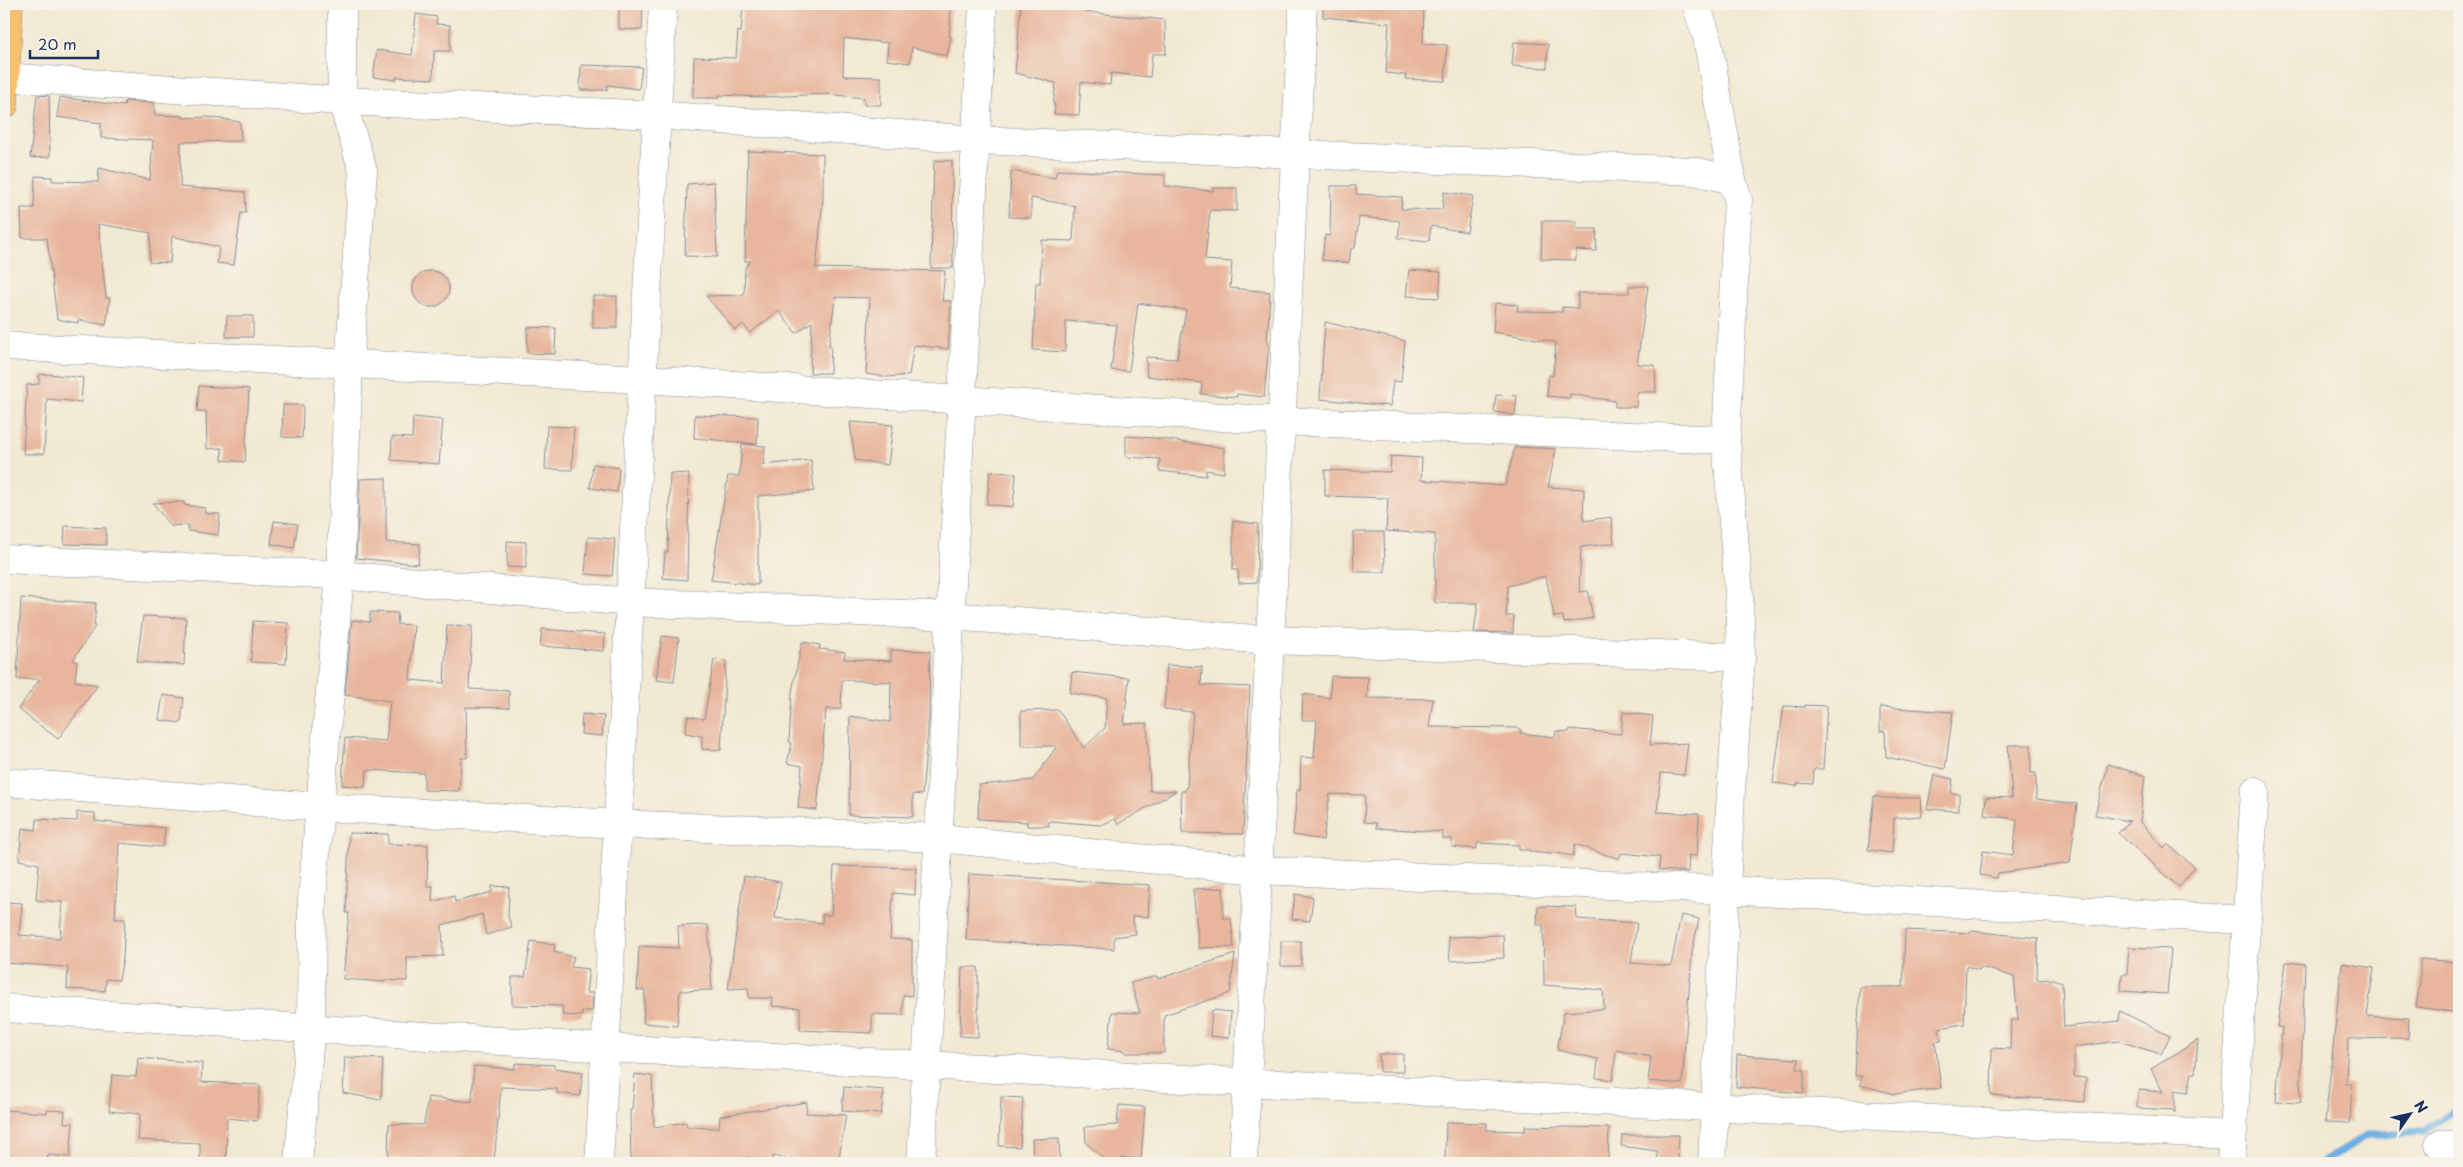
<svg xmlns="http://www.w3.org/2000/svg" width="2463" height="1167" viewBox="0 0 2463 1167" font-family="'Playpen Sans',sans-serif">
<style>
.lines{fill:none;stroke-linecap:round;stroke-linejoin:round}
.stream{stroke:#6caee1;stroke-width:7}
.building{fill:#e8b69c}
.minor-casing{stroke:#868c98;stroke-width:29}
.major-casing{stroke:#868c98;stroke-width:29}
.minor{stroke:#fff;stroke-width:28}
.major{stroke:#f7c06c;stroke-width:28}
</style>
<rect width="100%" height="100%" fill="#f7f3e8"/>
<filter id="ink" filterUnits="userSpaceOnUse"><feTurbulence type="fractalNoise" baseFrequency=".02" numOctaves="2"/><feDisplacementMap in="SourceGraphic" scale="10" xChannelSelector="R" yChannelSelector="G"/><feConvolveMatrix kernelMatrix="1 2 1 2 8 2 1 2 1" color-interpolation-filters="sRGB"/></filter>
<filter id="wash" filterUnits="userSpaceOnUse"><feTurbulence type="fractalNoise" baseFrequency=".0096" numOctaves="4" result="noise"/><feDisplacementMap in="SourceGraphic" scale="20" xChannelSelector="R" yChannelSelector="G"/><feGaussianBlur stdDeviation="1.12" result="paint"/><feColorMatrix in="noise" values="0 0 0 0 0 0 0 0 0 0 0 0 0 0 0 0 0 1.4 0 .05"/><feComposite in="paint" operator="in"/></filter>
<g filter="url(#wash)">
<rect width="100%" height="100%" fill="#f1e9d2"/>
<g class="lines">
<polyline class="stream" points="2321,1163 2368,1135 2424,1131 2459,1107"/>
</g>
<g id="blocks">
<g class="building">
<polygon points="619,4 643,4 642,30 619,29"/>
<polygon points="743,4 934,4 934,8 951,9 949,36 951,36 947,56 912,47 910,63 887,60 888,43 844,38 843,76 881,77 881,105 864,105 864,98 827,94 763,97 719,95 719,98 693,98 694,57 736,58 738,31 741,32"/>
<polygon points="1021,4 1086,4 1085,12 1165,20 1166,54 1152,54 1150,77 1111,73 1110,85 1081,82 1079,115 1054,114 1055,105 1053,105 1056,83 1015,73"/>
<polygon points="1323,4 1424,4 1423,44 1447,45 1445,81 1405,79 1406,75 1386,73 1389,23 1323,17"/>
<polygon points="416,14 437,17 436,24 450,25 450,51 434,51 433,79 396,77 396,80 373,77 377,50 412,55"/>
<polygon points="1514,42 1548,44 1547,68 1512,66"/>
<polygon points="581,65 642,67 639,89 607,85 607,90 580,90"/>
<polygon points="37,95 49,96 50,157 30,158"/>
<polygon points="60,97 124,106 125,101 155,103 154,115 183,116 183,118 208,117 240,122 241,141 181,142 180,187 245,192 246,213 241,213 234,265 217,263 219,247 172,236 170,263 149,262 151,233 98,224 106,298 110,298 106,325 78,320 78,323 57,319 47,238 22,238 21,208 34,208 35,176 52,177 52,181 98,182 99,168 150,180 153,140 101,138 101,123 57,117"/>
<polygon points="748,151 823,154 823,200 816,268 945,271 942,301 951,301 948,349 914,345 909,375 888,377 866,374 870,298 835,297 829,346 831,346 830,373 810,373 812,322 796,333 779,311 750,333 743,324 735,330 706,296 744,295 745,267 751,261 745,261"/>
<polygon points="934,160 952,161 953,268 931,268"/>
<polygon points="1057,170 1165,175 1165,186 1213,191 1213,188 1237,188 1237,211 1210,210 1205,260 1232,262 1230,288 1270,292 1267,344 1269,344 1264,397 1237,394 1237,397 1201,394 1202,383 1147,376 1146,357 1177,359 1186,310 1138,303 1129,371 1111,370 1117,325 1066,321 1065,352 1033,350 1036,283 1040,283 1042,240 1073,241 1075,206 1031,198 1031,218 1009,217 1011,171 1055,178"/>
<polygon points="714,182 717,257 685,256 687,184"/>
<polygon points="1331,186 1356,186 1356,194 1402,197 1401,209 1442,210 1444,192 1473,196 1467,232 1431,226 1429,241 1398,238 1400,221 1359,217 1355,248 1351,248 1349,263 1322,260 1325,235 1330,236"/>
<polygon points="1542,221 1576,221 1576,229 1597,229 1596,251 1576,250 1576,260 1541,259"/>
<polygon points="1409,270 1441,272 1439,298 1406,296"/>
<circle cx="431" cy="289" r="18"/>
<polygon points="1629,286 1648,286 1637,364 1655,365 1656,392 1637,392 1636,407 1615,407 1615,401 1570,394 1570,398 1547,396 1549,375 1553,376 1556,342 1493,332 1495,303 1518,305 1517,311 1562,312 1562,307 1578,308 1578,293 1629,293"/>
<rect x="593" y="296" width="24" height="32"/>
<polygon points="227,316 253,316 253,337 226,337"/>
<polygon points="1325,322 1405,341 1401,382 1393,381 1390,406 1320,399"/>
<polygon points="528,327 556,328 555,354 527,353"/>
<polygon points="49,374 83,378 81,402 47,399 44,454 23,454 27,385 39,384 39,375"/>
<polygon points="199,386 249,389 245,462 222,460 222,448 207,449 206,411 197,411"/>
<polygon points="1496,395 1517,396 1515,415 1494,412"/>
<polygon points="283,405 303,405 302,438 282,437"/>
<polygon points="695,415 758,417 757,444 694,438"/>
<polygon points="413,417 443,420 439,464 391,460 392,437 412,438"/>
<polygon points="850,422 893,425 888,465 855,460"/>
<polygon points="547,426 574,427 572,470 545,469"/>
<polygon points="1126,436 1155,438 1224,448 1224,473 1206,470 1206,476 1159,471 1160,459 1126,457"/>
<polygon points="742,444 765,446 763,465 811,460 814,491 758,496 758,585 711,580 728,476 739,476"/>
<polygon points="1515,447 1556,449 1548,487 1584,489 1583,521 1611,517 1614,543 1581,547 1579,592 1588,591 1593,618 1564,623 1563,616 1554,617 1546,576 1508,586 1506,616 1514,616 1513,633 1474,632 1478,603 1435,603 1435,534 1386,531 1388,498 1325,496 1325,470 1390,472 1391,456 1422,458 1421,480 1505,486"/>
<polygon points="593,464 619,468 617,492 590,488"/>
<polygon points="990,471 1016,474 1013,507 987,504"/>
<polygon points="670,473 689,474 687,580 663,578 665,552 668,552"/>
<polygon points="386,478 386,542 420,544 418,564 356,558 360,479"/>
<polygon points="184,502 184,505 205,508 204,513 220,514 218,535 188,531 188,525 170,526 153,503"/>
<polygon points="274,521 298,524 294,548 271,544"/>
<polygon points="1233,521 1258,524 1257,582 1239,583 1238,570 1233,570"/>
<polygon points="65,526 106,528 106,545 64,544"/>
<polygon points="1353,532 1384,532 1385,572 1354,572"/>
<polygon points="588,537 615,539 612,576 585,574"/>
<polygon points="507,541 526,542 526,568 507,567"/>
<polygon points="21,598 96,603 94,628 73,660 77,662 75,681 98,685 58,739 18,709 40,679 17,679"/>
<polygon points="370,612 398,613 397,624 414,625 410,680 444,683 447,625 472,626 469,689 509,691 509,708 466,707 467,758 461,758 459,791 424,790 424,773 420,773 367,770 365,787 342,785 345,738 386,741 390,701 345,695 352,620 370,622"/>
<polygon points="143,616 186,618 184,665 137,662"/>
<polygon points="253,621 288,623 286,664 251,662"/>
<polygon points="542,629 605,634 604,651 540,646"/>
<polygon points="662,636 679,638 674,682 656,680"/>
<polygon points="802,642 820,645 819,649 845,652 844,659 891,661 891,650 930,651 929,719 922,795 913,794 913,817 849,815 850,716 890,722 891,682 842,680 841,709 826,709 817,810 798,808 802,766 787,763 792,743 789,742 792,692"/>
<polygon points="714,660 726,661 721,750 702,749 702,736 685,733 688,716 704,719"/>
<polygon points="1167,665 1202,667 1201,685 1250,687 1243,834 1182,833 1181,791 1185,791 1187,786 1193,712 1164,709"/>
<polygon points="1072,672 1129,678 1124,724 1147,723 1150,791 1176,791 1118,824 1115,819 1101,825 1049,821 1049,826 1027,826 1027,822 978,819 979,785 1033,780 1057,746 1021,746 1021,711 1058,710 1084,748 1105,728 1107,698 1070,693"/>
<polygon points="1331,676 1368,677 1367,698 1433,699 1429,727 1520,728 1520,733 1555,737 1556,731 1569,732 1570,729 1621,734 1623,712 1653,716 1650,745 1688,743 1684,775 1661,773 1657,812 1699,814 1697,856 1689,855 1688,872 1659,870 1660,857 1622,853 1619,859 1575,844 1573,856 1552,852 1552,854 1530,852 1530,850 1519,850 1519,845 1477,843 1477,849 1452,847 1452,839 1443,839 1443,832 1376,828 1377,823 1364,822 1365,795 1330,794 1323,840 1293,835 1297,790 1300,790 1301,757 1314,758 1317,720 1302,720 1303,694 1330,698"/>
<polygon points="163,695 184,698 181,723 159,720"/>
<polygon points="1805,705 1827,706 1823,769 1814,769 1813,784 1798,783 1797,786 1773,783 1784,706 1805,707"/>
<polygon points="1880,707 1953,712 1945,769 1886,757 1885,731 1880,731"/>
<polygon points="582,714 604,716 602,736 581,734"/>
<polygon points="2008,745 2031,745 2031,773 2036,773 2036,799 2077,804 2070,863 1998,873 1997,878 1980,875 1983,851 2013,855 2017,819 1984,815 1986,797 2012,798"/>
<polygon points="2108,764 2145,776 2140,822 2164,848 2167,844 2195,867 2179,887 2118,833 2130,821 2095,815"/>
<polygon points="1934,775 1953,779 1951,793 1959,794 1959,811 1927,809"/>
<polygon points="1874,796 1883,798 1921,798 1922,816 1894,818 1892,853 1868,850"/>
<polygon points="77,812 95,813 95,821 165,828 163,847 119,843 115,919 125,919 123,957 119,980 106,979 105,991 67,989 68,967 4,963 4,902 22,903 19,935 60,938 62,902 36,900 39,864 19,860 22,828 36,830 37,819 77,821"/>
<polygon points="349,833 388,834 388,844 428,845 427,886 433,886 432,902 454,896 455,902 492,892 492,886 509,887 508,917 512,927 486,935 482,914 442,925 443,956 407,957 407,981 385,980 385,982 343,979 349,913 346,913"/>
<polygon points="834,866 916,868 915,895 893,893 890,939 912,940 912,996 903,995 903,1015 872,1014 872,1033 800,1030 800,1008 772,1006 773,998 749,998 748,988 728,989 744,876 781,882 775,918 822,923 822,915 831,915"/>
<polygon points="969,874 1150,885 1148,917 1132,916 1136,934 1114,937 1114,949 966,940"/>
<polygon points="1223,888 1223,918 1231,918 1234,947 1199,948 1193,889"/>
<polygon points="1295,894 1313,897 1310,921 1292,919"/>
<polygon points="1538,906 1576,907 1577,919 1637,923 1631,963 1671,966 1681,915 1699,919 1692,952 1682,1084 1648,1081 1651,1057 1616,1050 1613,1080 1596,1078 1598,1059 1557,1050 1564,1012 1604,1009 1603,990 1544,985 1543,925 1537,925"/>
<polygon points="708,925 712,990 680,991 677,1026 643,1023 645,990 637,990 639,946 679,948 678,926"/>
<polygon points="1905,930 1971,933 1971,931 2038,938 2037,980 2054,979 2062,983 2064,1027 2119,1021 2120,1011 2170,1036 2161,1054 2119,1041 2074,1047 2074,1077 2086,1078 2085,1102 1991,1095 1992,1048 2010,1049 2011,1020 2018,1020 2014,977 1981,967 1979,970 1966,966 1964,1024 1939,1028 1941,1041 1935,1042 1941,1088 1895,1094 1860,1085 1862,1076 1855,1076 1860,987 1903,987"/>
<polygon points="1503,935 1504,958 1450,961 1448,937"/>
<polygon points="531,941 555,945 554,952 574,957 571,967 589,969 586,993 593,993 592,1011 582,1011 582,1016 562,1015 563,1006 512,1005 512,977 525,977"/>
<rect x="1281" y="941" width="20" height="25"/>
<polygon points="2129,947 2171,949 2167,994 2121,991 2122,974 2127,974"/>
<polygon points="1235,954 1230,993 1164,1015 1164,1053 1125,1053 1125,1051 1108,1049 1112,1012 1140,1013 1131,983 1157,976 1158,979"/>
<polygon points="2420,959 2459,962 2459,1013 2416,1007 2420,983"/>
<polygon points="2286,962 2305,964 2300,1103 2276,1102 2282,1027 2277,1027"/>
<polygon points="2342,963 2374,968 2367,1016 2409,1018 2408,1038 2348,1039 2346,1083 2352,1083 2350,1123 2325,1122"/>
<polygon points="962,967 978,967 978,1037 960,1036"/>
<polygon points="1212,1010 1231,1012 1229,1038 1210,1036"/>
<polygon points="2198,1040 2195,1073 2192,1073 2188,1092 2175,1090 2175,1113 2173,1110 2137,1108 2139,1090 2163,1092 2151,1069"/>
<polygon points="1379,1054 1403,1054 1403,1072 1380,1072"/>
<polygon points="1737,1055 1799,1059 1797,1069 1804,1069 1804,1093 1736,1087"/>
<polygon points="345,1057 383,1059 381,1100 343,1093"/>
<polygon points="138,1058 202,1063 201,1082 260,1085 257,1121 227,1118 226,1160 200,1160 200,1143 138,1140 140,1114 109,1111 112,1075 136,1077"/>
<polygon points="515,1063 554,1065 554,1068 583,1072 580,1096 557,1093 557,1089 501,1087 494,1163 429,1163 430,1160 388,1158 389,1124 424,1125 428,1097 472,1102 474,1066 515,1069"/>
<polygon points="635,1074 652,1076 654,1127 686,1122 687,1127 719,1128 720,1116 807,1102 806,1113 846,1115 838,1163 819,1160 819,1163 813,1163 773,1156 772,1161 746,1157 746,1163 631,1163 630,1110 632,1110"/>
<polygon points="844,1087 884,1090 881,1114 842,1111"/>
<polygon points="1001,1097 1023,1098 1020,1147 999,1146"/>
<polygon points="1119,1105 1145,1107 1141,1159 1122,1158 1118,1163 1110,1163 1086,1143 1085,1127 1117,1125"/>
<polygon points="4,1110 47,1113 47,1110 65,1111 64,1123 73,1123 70,1157 48,1155 47,1162 4,1158"/>
<polygon points="1446,1122 1487,1123 1487,1130 1525,1131 1525,1126 1609,1128 1608,1163 1445,1163"/>
<polygon points="1622,1135 1679,1135 1678,1163 1658,1163 1657,1151 1621,1146"/>
<polygon points="1059,1138 1060,1162 1033,1162 1032,1139"/>
</g>
</g>
</g>
<g filter="url(#ink)">
<use href="#blocks" fill-opacity="0" stroke="#868c98" stroke-width="1"/>
<g class="lines">
<g class="minor-casing">
<g id="minor">
<polyline points="1696,4 1707,37 1732,180 1738,199 1726,440 1739,594 1741,657 1731,791 1712,1163"/>
<polyline points="4,77 342,101 657,115 976,140 1694,171 1732,180"/>
<polyline points="4,346 642,379 1282,421 1726,440"/>
<polyline points="4,559 340,575 630,602 950,616 1270,640 1741,657"/>
<polyline points="4,782 319,807 618,824 939,838 1258,870 1725,890 2247,920"/>
<polyline points="4,1008 606,1048 2232,1135"/>
<polyline points="2439,1144 2459,1146"/>
<polyline points="298,1163 311,1027 312,899 340,575 349,366 363,171 342,101 342,4"/>
<polyline points="599,1163 663,4"/>
<polyline points="921,1163 983,4"/>
<polyline points="1243,1163 1303,4"/>
<polyline points="2231,1163 2255,791"/>
</g>
</g>
<g class="major-casing">
<polyline id="major" points="4,105 9,4"/>
</g>
<use href="#minor" class="minor"/>
<use href="#major" class="major"/>
</g>
</g>
<rect width="2463" height="1167" fill="none" stroke="#f7f3e8" stroke-width="20"/>
<g transform="translate(2410 1114) rotate(56)" stroke="#f7f3e8" stroke-width="4" paint-order="stroke">
<path d="M0-4L9 19L0 12L-9 19Z" fill="#1b2f5e"/>
<text y="-8" font-size="14" font-weight="bold" text-anchor="middle" fill="#1b2f5e">N</text>
</g>
<path d="M30 50v8h68v-8" fill="none" stroke="#1b2f5e" stroke-width="2.5"/>
<text x="38" y="50" font-size="15" fill="#1b2f5e" stroke="#f7f3e8" stroke-width="4" paint-order="stroke">20 m</text>
</svg>
